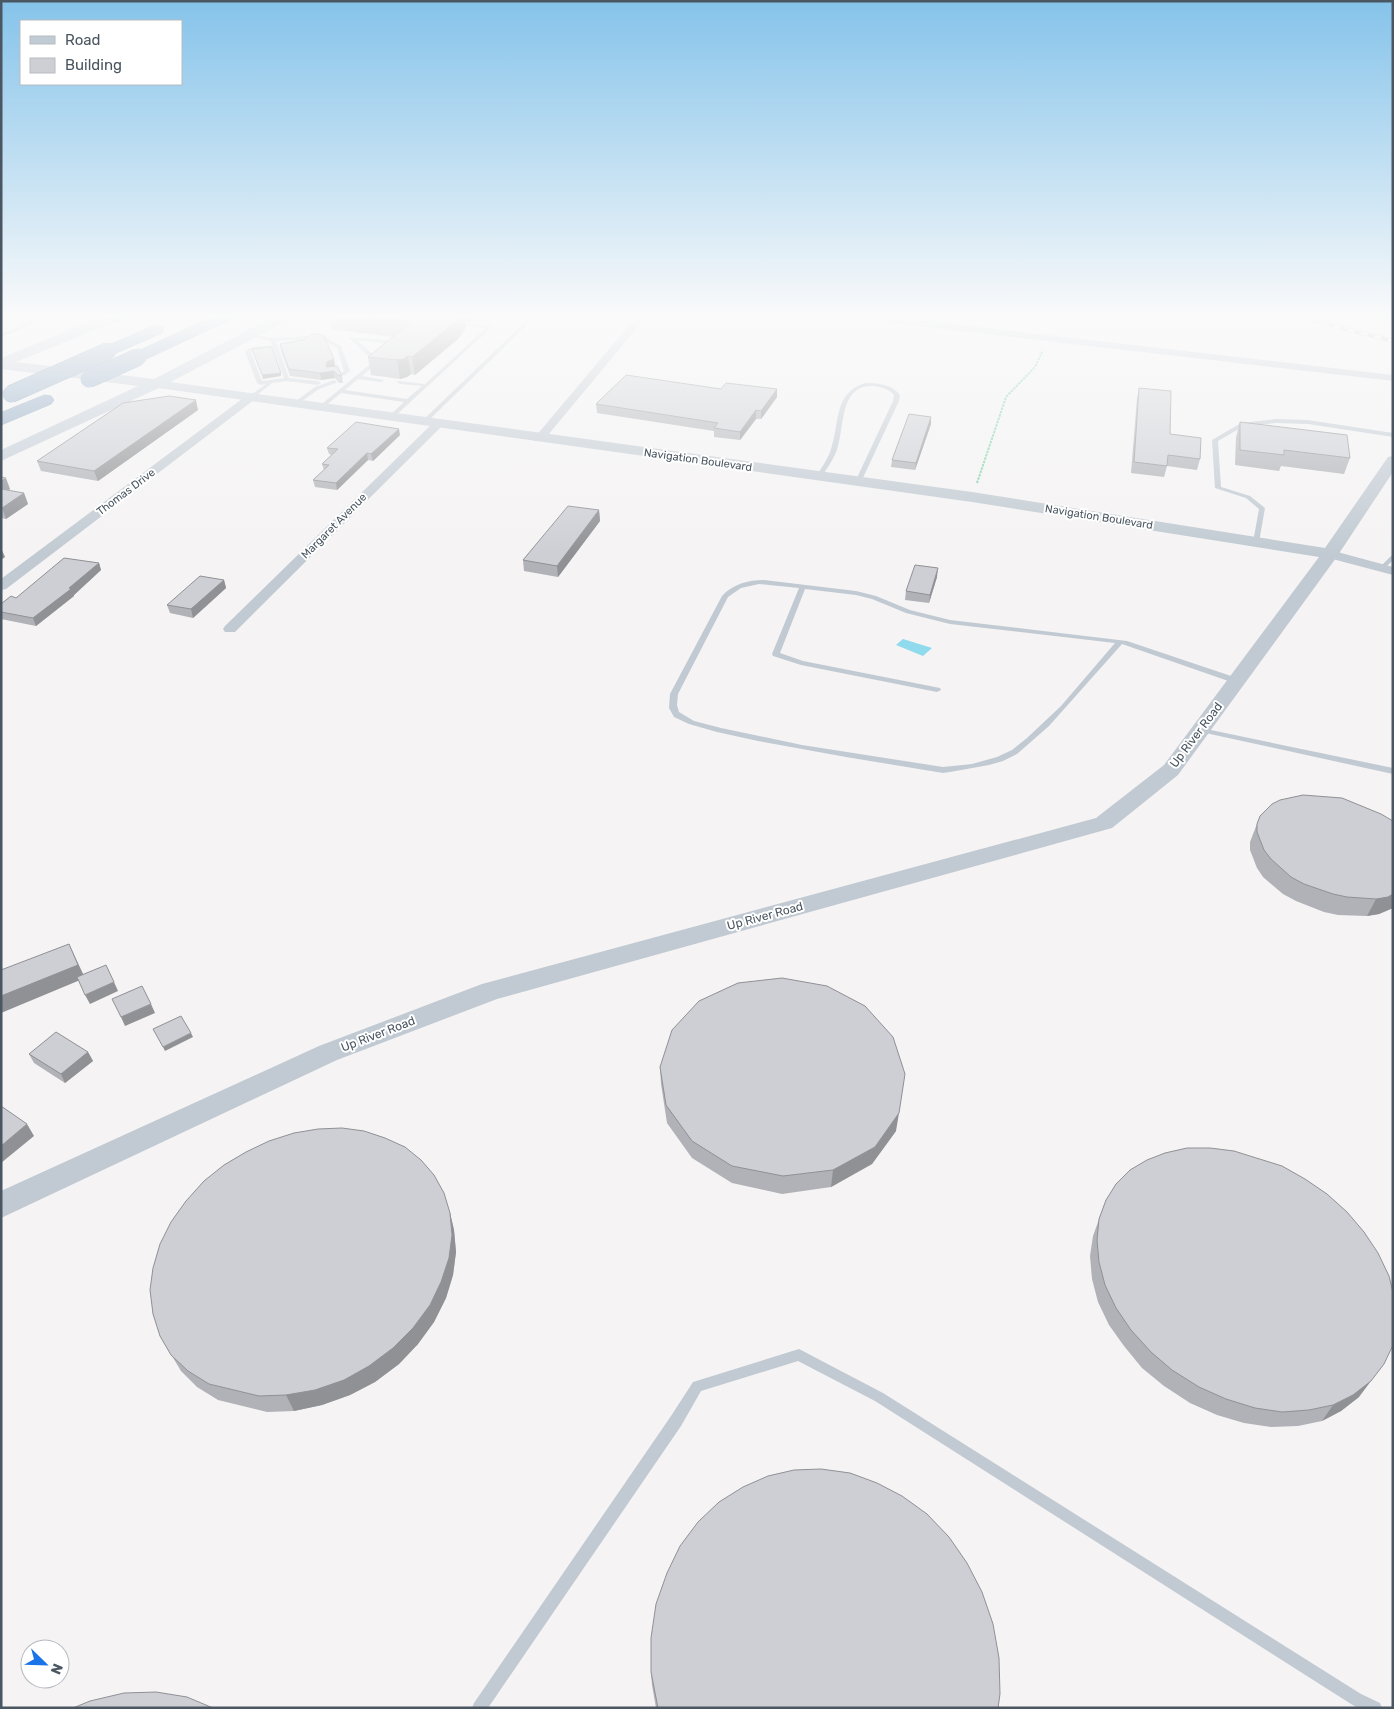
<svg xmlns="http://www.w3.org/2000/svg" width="1394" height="1709" viewBox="0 0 1394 1709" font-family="Rubik,sans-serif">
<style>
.water{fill:#90daee}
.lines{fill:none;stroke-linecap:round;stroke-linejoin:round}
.motorway-casing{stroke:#7690ad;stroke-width:1}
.path{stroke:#7ad0a6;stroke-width:2;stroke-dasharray:2.5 1;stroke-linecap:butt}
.service{fill:#c1cad2;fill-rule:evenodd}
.minor{fill:#c1cad2;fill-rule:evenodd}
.tertiary{fill:#c1cad2;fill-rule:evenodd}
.secondary{fill:#c1cbd6;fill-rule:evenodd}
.motorway{fill:#8ba5c1;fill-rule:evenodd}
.rail-casing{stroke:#b5b8bd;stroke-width:4}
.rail{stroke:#fff;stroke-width:2.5;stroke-dasharray:7;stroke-linecap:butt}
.motorway-bridge-casing{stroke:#7690ad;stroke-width:18;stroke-linecap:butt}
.motorway-bridge{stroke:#8ba5c1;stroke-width:17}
.wall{fill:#b0b2b7}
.shaded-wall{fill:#909195}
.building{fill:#cdcfd5;stroke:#909195}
.labels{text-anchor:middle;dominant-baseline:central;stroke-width:4;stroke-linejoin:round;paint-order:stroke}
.far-street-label{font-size:11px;fill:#4a5661;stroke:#fff}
.street-label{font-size:12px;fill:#4a5661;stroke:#fff}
</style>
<rect width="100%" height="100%" fill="#f5f3f3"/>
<polygon class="water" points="903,639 932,648 923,656 896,645"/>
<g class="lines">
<g class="motorway-casing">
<g id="motorway">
<path d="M109,316H125C121,322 117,322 111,320Z"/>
<polygon points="214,316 235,316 232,319 144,360 132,360 130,357 132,354"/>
<polygon points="156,325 162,327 164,330 162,333 114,354 102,354 100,351 102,348"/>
<polygon points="45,395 51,396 54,400 51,404 1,425 1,413"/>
</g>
</g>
<polyline class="path" points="977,483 1006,397 1035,367 1043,350"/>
<g class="service">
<polygon points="1,316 4,316 1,318"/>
<polygon points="39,316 45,316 13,333 1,336 1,333 9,331"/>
<polygon points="84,316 92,316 107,321 105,322"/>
<polygon points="526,316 530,316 530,322 427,422 423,422 423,420 526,321"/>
<polygon points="453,322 490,326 492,327 394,417 389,416 404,402 341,393 323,408 318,407 374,361 350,339 350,337 397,341 400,343 397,345 357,340 377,358 382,359 362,376 384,380 381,382 358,379 345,390 407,399 422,386 400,384 397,382 398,381 425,384 486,328 455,324 453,323"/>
<path d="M250,334L273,338L322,335L341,346L350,371L345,375H341L340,374L344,371L337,348L321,339L276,341L289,378L318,381L321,383L318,385L287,381L272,383L252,399H248V397L266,384L260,385L257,383L245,352L249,348L272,345L271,341L248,336V334ZM273,348L284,378L262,381L251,352L253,350Z"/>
<polygon points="334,380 337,382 336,383 319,389 298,404 293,403 315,387"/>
<path d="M865,383C877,383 892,384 900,395L899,401L861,482L858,484L855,482L893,401L894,395C889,389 881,387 873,386C839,385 845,427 837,450C833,460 827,469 821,477H817L816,476C822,467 828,459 831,449C840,423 833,393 865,383Z"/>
<polygon points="1276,419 1308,420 1393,433 1393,437 1308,424 1276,423 1244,426 1218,441 1221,487 1250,496 1265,508 1259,542 1256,544 1253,542 1259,509 1246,498 1215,488 1212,440 1241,423"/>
<polygon points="1393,554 1393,560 1384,569 1380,569 1380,567"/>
<path d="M764,580L856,591L876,596L910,610L950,620L1127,641L1240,679L1241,681L1237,683H1234L1122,644L1049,726L1017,754L1003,761L989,765L950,772L943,773L846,757L758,741L717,732L689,724L674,717L669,708L670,694L722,596C733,584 748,580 764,580ZM759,584L799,588L772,654L773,656L801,665L937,692L941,690L940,688L803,661L780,653L805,589L856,595L872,599L906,613L950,624L1115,643L1061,706L1027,738L1012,750L997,757L972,764L943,767L802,745L721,728L694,721L679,712L677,705L678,694L728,597L741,588Z"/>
<polygon points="1198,728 1201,728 1393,768 1393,774 1201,732 1197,730"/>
<polygon points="799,1349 883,1393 1361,1694 1380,1703 1382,1708 1358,1708 1351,1704 875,1401 798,1361 701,1391 681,1426 488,1708 472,1708 474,1703 671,1416 693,1382"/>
</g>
<g class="minor">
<polygon points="637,316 647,316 543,441 535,441 533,439 535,437"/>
<polygon points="851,316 883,316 1393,375 1393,381 856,319"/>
<polygon points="250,395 255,398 254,400 6,589 1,590 1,579 246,396"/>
<polygon points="439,420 445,423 443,425 235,632 225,632 223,629 225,626 435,421"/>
<polygon points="1330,550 1393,567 1393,575 1325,557 1323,554"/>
</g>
<polygon class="tertiary" points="156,380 972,492 1325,548 1388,457 1393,456 1393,472 1336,558 1178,775 1112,828 497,999 337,1060 1,1218 1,1191 319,1046 482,984 1096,818 1164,765 1319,557 972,502 151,387 149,384"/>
<polygon class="secondary" points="104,316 124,316 122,319 16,362 154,379 275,316 293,316 291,319 161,387 1,461 1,450 138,386 1,369 1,358"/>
<use href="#motorway" class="motorway"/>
<g class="rail-casing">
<polyline id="rail" points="1293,316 1393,341"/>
</g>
<use href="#rail" class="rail"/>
<g class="motorway-bridge-casing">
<g id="motorway-bridge">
<polyline points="89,379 138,357"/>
<polyline points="11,394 108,351"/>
</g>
</g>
<use href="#motorway-bridge" class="motorway-bridge"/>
</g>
<g class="wall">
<polygon points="330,316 474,316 470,322 466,321 466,327 459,338 415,375 411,374 407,377 400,379 371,375 368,357 393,337 332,329"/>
<polygon points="303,340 334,359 335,366 342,376 343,383 339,383 335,378 321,380 290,376 281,351 280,344"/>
<polygon points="1139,388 1170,434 1200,459 1197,470 1167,466 1164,477 1131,473 1137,398"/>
<polygon points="721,389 777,389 777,397 761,419 756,419 740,440 714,437 714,431 597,413 596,404"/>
<polygon points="198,410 98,481 41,471 37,461"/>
<polygon points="1240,422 1350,458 1344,474 1281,466 1279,471 1235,465 1236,437"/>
<polygon points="931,424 915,470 891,467 892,460"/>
<polygon points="400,435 373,461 368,460 337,490 315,487 313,480 324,470 322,464 332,455 329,454 327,448"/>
<polygon points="1,477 10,489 8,491 24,493 28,504 6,519 1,518"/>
<polygon points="599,510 600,521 558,577 524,571 523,560"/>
<polygon points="99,563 101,570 74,595 74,596 36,626 1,619 1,604"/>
<polygon points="937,577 929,603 905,600 906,591"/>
<polygon points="224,580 226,588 193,618 170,613 167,605"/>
<polygon points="1260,816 1393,821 1393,908 1379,914 1367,916 1338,915 1324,912 1296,901 1283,894 1263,877 1257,868 1250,850 1250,842"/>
<polygon points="88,1052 93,1061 65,1083 34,1063 29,1054"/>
<polygon points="660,1067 896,1131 872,1164 831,1187 782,1194 732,1183 692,1158 667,1123 661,1084"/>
<polygon points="1106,1200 1359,1397 1341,1411 1322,1421 1298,1426 1271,1427 1244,1423 1217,1415 1190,1403 1164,1386 1142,1368 1124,1346 1109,1325 1098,1302 1092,1279 1090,1256 1093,1236"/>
<polygon points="450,1213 454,1230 456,1252 453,1275 446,1298 434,1322 418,1344 399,1364 375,1382 350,1395 322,1405 294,1411 267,1412 218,1400 197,1387 181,1371 160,1336"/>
<polygon points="651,1672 998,1708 656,1708 652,1685"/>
</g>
<g class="shaded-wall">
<polygon points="460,316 465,316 466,327 459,338 415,375 412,357"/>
<polygon points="470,316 474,316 470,322"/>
<polygon points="408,356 411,374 407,377 400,379 397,360"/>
<polygon points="334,359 335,366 334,371 335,378 321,380 320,373 326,367 327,362"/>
<polygon points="281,373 281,376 263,379 262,375"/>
<polygon points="777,389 777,397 761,419 761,411"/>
<polygon points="196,400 198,410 98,481 94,471"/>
<polygon points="756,410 756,419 740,440 740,432"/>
<polygon points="931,417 931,424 915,470 916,463"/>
<polygon points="399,429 400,435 373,461 371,454"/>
<polygon points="367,453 368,460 337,490 336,483"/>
<polygon points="6,478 10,489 1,495 1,481"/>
<polygon points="24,493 28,504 6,519 2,508"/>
<polygon points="599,510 600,521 558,577 557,566"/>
<polygon points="1,548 5,557 1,560"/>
<polygon points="99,563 101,570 74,595 74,596 36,626 33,618"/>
<polygon points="938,568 937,577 929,603 930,595"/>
<polygon points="224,580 226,588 193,618 191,609"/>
<polygon points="1393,894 1393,908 1379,914 1367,916 1376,899"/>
<polygon points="69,944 85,978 1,1013 1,996"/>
<polygon points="114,982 118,991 90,1004 85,995"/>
<polygon points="151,1004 155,1013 125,1026 121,1017"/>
<polygon points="191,1033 193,1037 165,1051 163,1047"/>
<polygon points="88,1052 93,1061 65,1083 61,1074"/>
<polygon points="899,1113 896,1131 872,1164 831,1187 833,1170"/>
<polygon points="27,1124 34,1136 1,1163 1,1146"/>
<polygon points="450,1213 454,1230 456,1252 453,1275 446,1298 434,1322 418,1344 399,1364 375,1382 350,1395 322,1405 294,1411 286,1395"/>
<polygon points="1371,1381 1359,1397 1341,1411 1322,1421 1333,1405"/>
</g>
<g class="building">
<polygon points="363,316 460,316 457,321 412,357 408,356 404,359 397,360 368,357 411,322"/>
<polygon points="312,334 319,334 324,336 334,359 327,362 326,367 337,366 342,376 337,375 334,371 320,373 289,369 280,344 303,340"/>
<polygon points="269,347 272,348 281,373 262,375 252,349"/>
<polygon points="626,375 721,389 726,383 777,389 761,411 756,410 740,432 714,428 718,423 596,404"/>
<polygon points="1139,388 1171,391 1170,434 1201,438 1200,459 1168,455 1167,466 1134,462"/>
<polygon points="169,396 196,400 94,471 37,461 123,403"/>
<polygon points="909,414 931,417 916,463 892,460"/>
<polygon points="356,422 399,429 371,454 367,453 336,483 313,480 329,465 322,464 338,449 327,448"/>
<polygon points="1240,422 1347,435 1350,458 1284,450 1284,455 1240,450"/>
<polygon points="1,477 6,478 1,481"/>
<polygon points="1,489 24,493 2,508 1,508"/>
<polygon points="568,506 599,510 557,566 523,560"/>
<polygon points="64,558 99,563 69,588 71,589 33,618 1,612 1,604 11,596 16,598"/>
<polygon points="915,565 938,568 930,595 906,591"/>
<polygon points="200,576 224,580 191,609 167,605"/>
<polygon points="1303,795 1342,798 1381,814 1393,821 1393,894 1388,897 1376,899 1347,897 1333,894 1304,884 1291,877 1271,859 1264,850 1257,832 1257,824 1260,816 1272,804 1280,800"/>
<polygon points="69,944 78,965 1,996 1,970"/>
<polygon points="106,965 114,982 85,995 77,977"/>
<polygon points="782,978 827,986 865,1006 893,1037 905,1074 899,1113 875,1147 833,1170 783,1176 732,1166 692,1141 666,1105 660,1067 672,1030 699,1001 738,983"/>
<polygon points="142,986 151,1004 121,1017 112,999"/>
<polygon points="181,1016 191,1033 163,1047 153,1029"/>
<polygon points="56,1032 88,1052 61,1074 29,1054"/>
<polygon points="1,1106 27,1124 1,1146"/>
<polygon points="342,1128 364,1131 385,1138 405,1147 421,1160 434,1175 444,1193 450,1213 452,1235 449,1258 441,1282 430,1305 413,1328 393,1348 369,1366 344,1380 315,1390 286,1395 259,1396 209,1384 188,1371 171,1355 160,1336 153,1314 150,1290 153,1268 160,1244 171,1222 186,1201 204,1181 224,1165 246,1152 269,1141 294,1133 318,1129"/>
<polygon points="1187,1148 1210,1148 1234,1151 1282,1166 1305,1179 1327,1194 1347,1212 1364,1232 1378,1253 1389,1276 1393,1292 1393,1345 1384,1364 1371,1381 1353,1395 1333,1405 1309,1410 1282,1412 1255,1408 1226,1399 1199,1387 1172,1370 1151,1352 1131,1330 1116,1308 1105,1285 1099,1262 1097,1240 1099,1219 1106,1200 1116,1184 1130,1170 1147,1160 1165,1153"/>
<polygon points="821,1469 850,1473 877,1483 902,1496 927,1514 949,1537 967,1563 982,1592 993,1624 999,1658 1000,1694 998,1708 658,1708 651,1672 651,1638 656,1604 667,1573 680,1546 698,1522 719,1502 743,1487 768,1476 794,1470"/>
<polygon points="156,1692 187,1697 213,1708 73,1708 90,1701 124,1693"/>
</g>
<linearGradient id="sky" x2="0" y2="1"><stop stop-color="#85c3ea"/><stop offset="0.57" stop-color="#fafafa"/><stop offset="1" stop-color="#fafafa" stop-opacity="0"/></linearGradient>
<rect width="1394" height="555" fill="url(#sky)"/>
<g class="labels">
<g class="far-street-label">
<text transform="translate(698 460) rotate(8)">Navigation Boulevard</text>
<text transform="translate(126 492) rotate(-37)">Thomas Drive</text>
<text transform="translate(1099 517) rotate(9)">Navigation Boulevard</text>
<text transform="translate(334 526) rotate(-45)">Margaret Avenue</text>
</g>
<g class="street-label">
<text transform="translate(1196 735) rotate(-53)">Up River Road</text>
<text transform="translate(765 916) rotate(-15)">Up River Road</text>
<text transform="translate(378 1034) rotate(-21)">Up River Road</text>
</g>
</g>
<rect width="1394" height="1709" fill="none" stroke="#4a5661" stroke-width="5"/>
<rect x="20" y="20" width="162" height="65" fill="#ffffff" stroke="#b7bbc0"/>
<rect x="30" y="36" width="25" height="8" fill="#c1cbd6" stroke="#b7bbc0"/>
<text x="65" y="45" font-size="15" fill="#4a5661">Road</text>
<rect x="30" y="58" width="25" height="15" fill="#cdcfd5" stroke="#b7bbc0"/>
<text x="65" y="70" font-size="15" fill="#4a5661">Building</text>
<g transform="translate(45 1664) rotate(113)"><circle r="24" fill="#ffffff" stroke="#b7bbc0"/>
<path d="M0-4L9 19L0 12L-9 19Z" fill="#1a73e8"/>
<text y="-8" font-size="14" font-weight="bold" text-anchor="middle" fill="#4a5661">N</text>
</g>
</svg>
